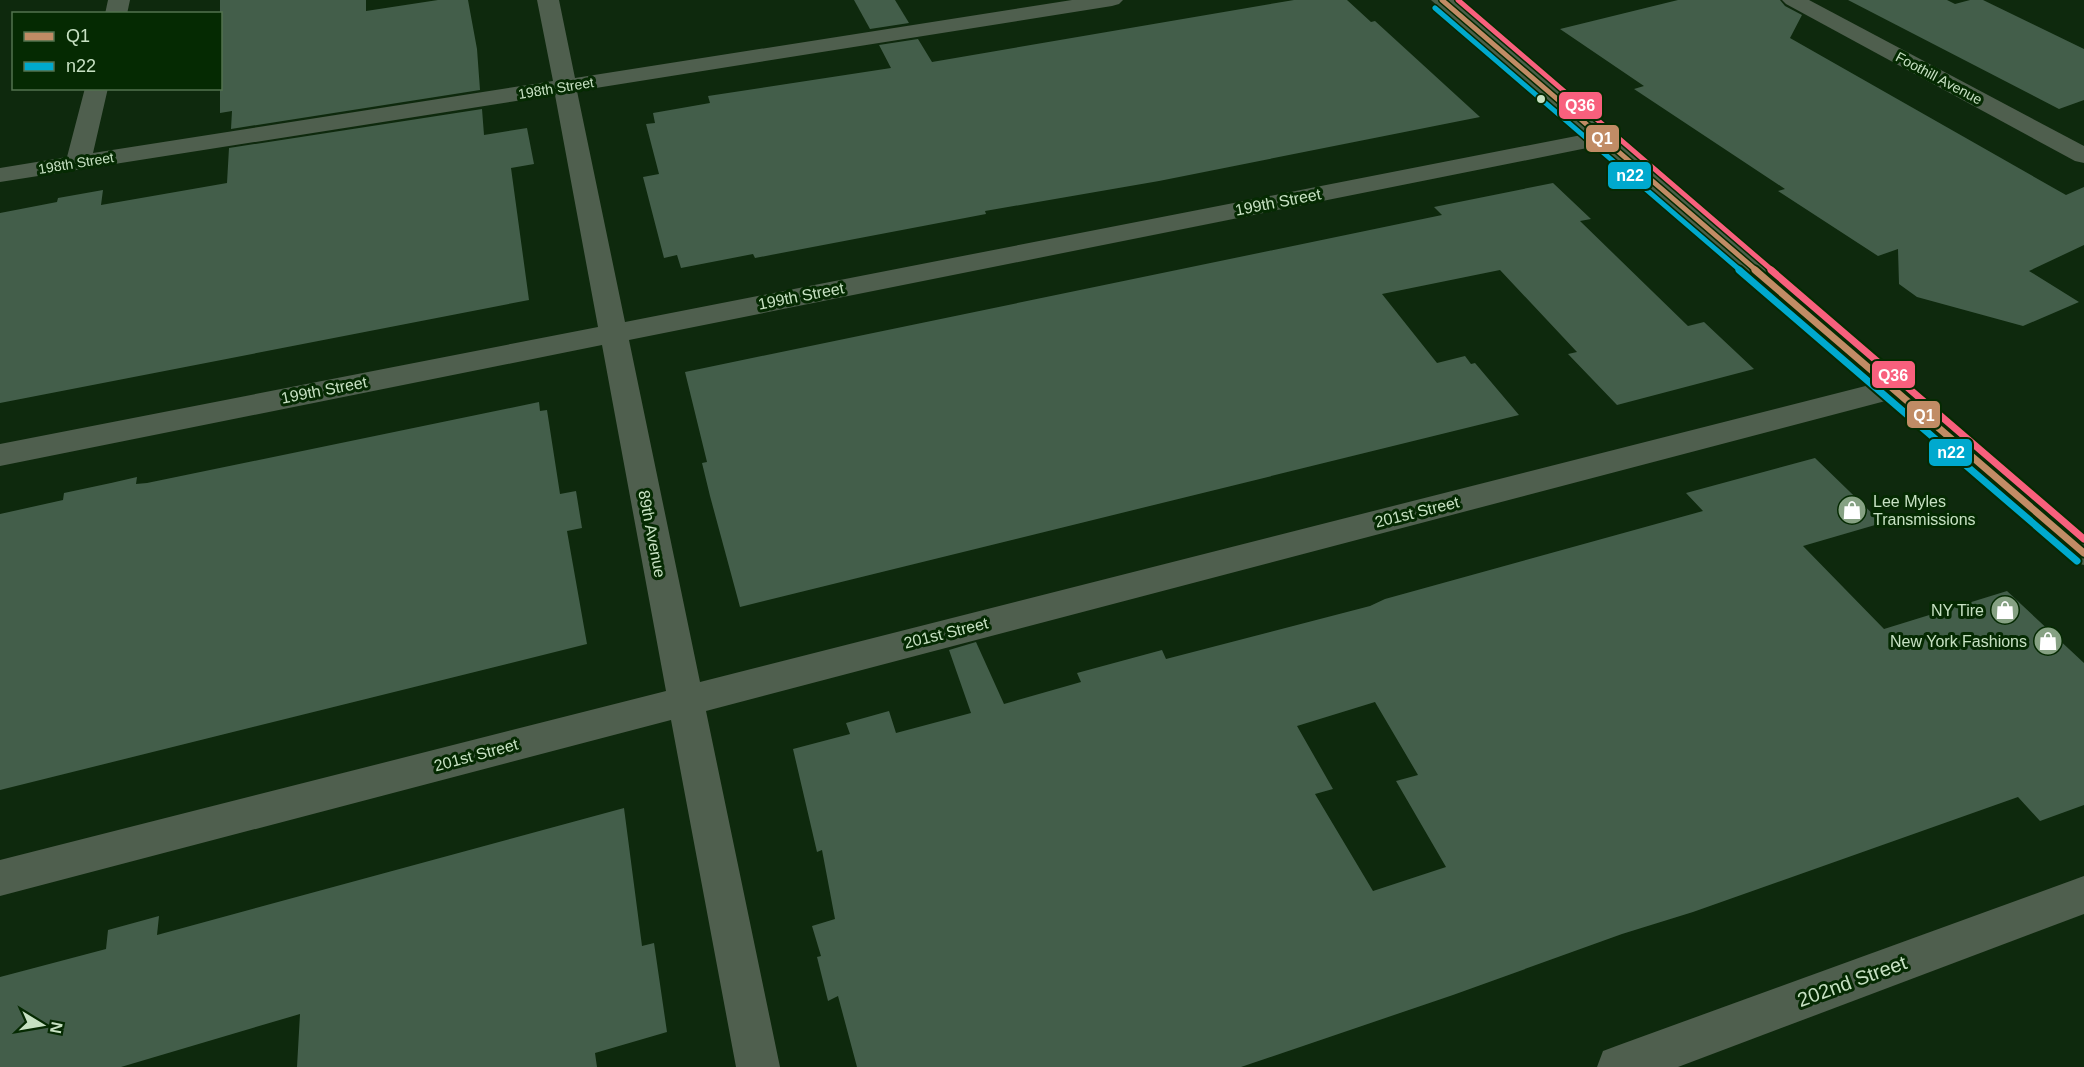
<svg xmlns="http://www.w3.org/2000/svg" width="2084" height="1067" viewBox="0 0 2084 1067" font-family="Helvetica,sans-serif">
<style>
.building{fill:#435e4a;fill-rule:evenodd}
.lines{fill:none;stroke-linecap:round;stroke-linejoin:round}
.street{fill:#4f5f4e;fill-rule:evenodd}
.primary{fill:#4a5f48;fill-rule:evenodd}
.bus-1-far1-casing{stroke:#052a02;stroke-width:8}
.bus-1-casing{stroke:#052a02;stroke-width:11}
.bus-2-far1-casing{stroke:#052a02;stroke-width:8}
.bus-2-casing{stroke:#052a02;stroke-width:11}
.bus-3-far1-casing{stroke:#052a02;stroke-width:8}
.bus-3-casing{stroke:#052a02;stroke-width:11}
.bus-1-far1{stroke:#c18c65;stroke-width:5}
.bus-1{stroke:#c18c65;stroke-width:7}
.bus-2-far1{stroke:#00a9ce;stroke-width:5}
.bus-2{stroke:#00a9ce;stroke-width:7}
.bus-3-far1{stroke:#f8607d;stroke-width:5}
.bus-3{stroke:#f8607d;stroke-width:7}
.bus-dot{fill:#c7e1c3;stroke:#052a02;stroke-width:2}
.labels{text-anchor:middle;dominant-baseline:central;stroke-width:6;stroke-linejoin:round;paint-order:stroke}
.far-street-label{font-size:14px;fill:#c7e1c3;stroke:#052a02}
.street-label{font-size:16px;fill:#c7e1c3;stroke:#052a02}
.poi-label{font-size:16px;fill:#c7e1c3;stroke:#052a02;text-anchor:end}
.near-street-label{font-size:20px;fill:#c7e1c3;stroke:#052a02}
.line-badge{stroke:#052a02;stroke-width:2}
.badge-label{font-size:16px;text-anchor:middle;font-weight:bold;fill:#fff}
</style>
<rect width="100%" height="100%" fill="#0e290d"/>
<g class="building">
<polygon points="220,0 366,0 366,11 438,0 468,0 477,49 480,90 231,129 232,111 220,113"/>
<polygon points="854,0 895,0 909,23 870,29"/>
<polygon points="1294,0 1347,0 1371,22 1375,21 1480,117 1159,181 985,211 986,214 755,258 753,254 681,268 677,255 664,258 643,177 659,174 646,124 655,123 653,113 710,103 708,96 891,68 879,45 918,39 932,62"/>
<polygon points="1678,0 1780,0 1785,6 1802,15 1790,38 2066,195 2084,187 2084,245 2029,271 2079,302 2023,326 1917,297 1899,284 1898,249 1878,256 1778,191 1785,189 1634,89 1644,86 1560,29"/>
<polygon points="1848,0 1947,0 1955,4 1970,0 1983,0 2084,49 2084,100 2059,109"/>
<polygon points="482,109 484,135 527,128 534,164 511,168 529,300 0,403 0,213 57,202 58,198 103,190 101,205 227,183 229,148"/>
<polygon points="1553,183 1591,219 1580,221 1688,326 1704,322 1754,369 1617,405 1568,354 1577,352 1500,270 1382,294 1437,363 1465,356 1471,364 1475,363 1519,415 740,607 710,496 702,463 707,462 685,372 1442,215 1434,207"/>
<polygon points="539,402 540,411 547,410 560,494 576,491 582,528 567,531 587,644 0,790 0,514 63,500 64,493 111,483 137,477 136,484 147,483"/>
<path d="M1815,458L1882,523L1803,546L1884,629L2007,591L2084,663V805L2040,821L2018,797L1693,912L1622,934L1453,995L1241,1067H857L838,996L828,1001L817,957L821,956L812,926L835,919L822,850L817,852L793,749L850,734L846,723L889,711L896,733L971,713L949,650L976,642L1004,704L1081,682L1077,673L1162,650L1166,659L1370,606L1385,599L1703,511L1686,493ZM1375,702L1418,775L1396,781L1446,867L1373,891L1315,794L1333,789L1297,726Z"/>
<polygon points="624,808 642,946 654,943 667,1032 595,1053 597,1067 297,1067 300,1014 121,1067 0,1067 0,977 106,949 108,930 159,916 157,935"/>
</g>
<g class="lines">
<g class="street">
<polygon points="108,0 130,0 127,14 105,14"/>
<polygon points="537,0 559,0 575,78 1072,0 1123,0 1119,4 1112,6 577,91 625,322 1602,131 1611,133 1614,138 1611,143 1602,145 629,340 700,682 1893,379 1904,382 1908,389 1904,396 1893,399 706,711 780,1067 736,1067 671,720 0,896 0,860 666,691 602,345 0,466 0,444 598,327 555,95 0,182 0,168 67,157 85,88 108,88 93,153 553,81"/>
<polygon points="1782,0 1809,0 2084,146 2084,163 2075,161 1786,4"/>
<polygon points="2084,876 2084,914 1678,1067 1597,1067 1603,1051 1619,1045"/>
</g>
<polygon class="primary" points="1431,0 1455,0 2084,534 2084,565 2072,562"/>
<g class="bus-1-far1-casing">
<polyline id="bus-1-far1" points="1442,0 1757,271"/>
</g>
<g class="bus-1-casing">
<polyline id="bus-1" points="1755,270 2084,553"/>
</g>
<g class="bus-2-far1-casing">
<polyline id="bus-2-far1" points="1435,8 1741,271"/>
</g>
<g class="bus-2-casing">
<polyline id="bus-2" points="1739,270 2077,561"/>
</g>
<g class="bus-3-far1-casing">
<polyline id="bus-3-far1" points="1458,0 1773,271"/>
</g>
<g class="bus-3-casing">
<polyline id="bus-3" points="1771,270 2084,539"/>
</g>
<use href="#bus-1-far1" class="bus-1-far1"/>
<use href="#bus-1" class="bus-1"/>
<use href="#bus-2-far1" class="bus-2-far1"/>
<use href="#bus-2" class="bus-2"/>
<use href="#bus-3-far1" class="bus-3-far1"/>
<use href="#bus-3" class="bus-3"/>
</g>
<defs>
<g id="shop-disc" transform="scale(1.5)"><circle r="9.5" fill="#86a183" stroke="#052a02"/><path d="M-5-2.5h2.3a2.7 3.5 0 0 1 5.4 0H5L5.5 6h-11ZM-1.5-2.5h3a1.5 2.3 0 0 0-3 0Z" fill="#fff"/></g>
</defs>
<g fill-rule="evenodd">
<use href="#shop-disc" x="1852" y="510"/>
<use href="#shop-disc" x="2005" y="610"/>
<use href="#shop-disc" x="2048" y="641"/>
</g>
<circle class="bus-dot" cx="1541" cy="99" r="5"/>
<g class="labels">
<g class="far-street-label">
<text transform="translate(1939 78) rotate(28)">Foothill Avenue</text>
<text transform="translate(556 88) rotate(-9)">198th Street</text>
<text transform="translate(76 163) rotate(-9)">198th Street</text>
</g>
<g class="street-label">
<text transform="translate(1278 202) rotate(-11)">199th Street</text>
<text transform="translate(801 296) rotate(-11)">199th Street</text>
<text transform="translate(324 390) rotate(-11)">199th Street</text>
<text transform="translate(1417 512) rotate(-14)">201st Street</text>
<text transform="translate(652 534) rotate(79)">89th Avenue</text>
<text transform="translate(946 633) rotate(-14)">201st Street</text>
<text transform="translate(476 755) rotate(-15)">201st Street</text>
</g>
<g class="poi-label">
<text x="1873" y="501" text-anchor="start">Lee Myles<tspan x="1873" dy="18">Transmissions</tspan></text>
<text x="1984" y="610">NY Tire</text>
<text x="2027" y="641">New York Fashions</text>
</g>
<g class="near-street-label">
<text transform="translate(1852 981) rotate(-20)">202nd Street</text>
</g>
</g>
<g class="line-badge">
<rect x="1558" y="91" width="45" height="29" rx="6" fill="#f8607d"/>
<rect x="1585" y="124" width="35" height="29" rx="6" fill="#c18c65"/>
<rect x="1607" y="161" width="45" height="29" rx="6" fill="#00a9ce"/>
<rect x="1871" y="360" width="45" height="29" rx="6" fill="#f8607d"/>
<rect x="1906" y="400" width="35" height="29" rx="6" fill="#c18c65"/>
<rect x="1928" y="438" width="45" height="29" rx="6" fill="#00a9ce"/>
</g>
<g class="badge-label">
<text x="1580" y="111">Q36</text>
<text x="1602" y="144">Q1</text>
<text x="1630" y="181">n22</text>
<text x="1893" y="381">Q36</text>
<text x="1924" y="421">Q1</text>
<text x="1951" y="458">n22</text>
</g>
<rect x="12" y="12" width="210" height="78" fill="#052a02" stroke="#53734f" stroke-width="1.5"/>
<rect x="24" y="32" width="30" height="9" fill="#c18c65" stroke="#53734f" stroke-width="1.5"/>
<text x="66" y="42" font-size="18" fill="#c7e1c3">Q1</text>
<rect x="24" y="62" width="30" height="9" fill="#00a9ce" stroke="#53734f" stroke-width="1.5"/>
<text x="66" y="72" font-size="18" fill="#c7e1c3">n22</text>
<g transform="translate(42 1025) rotate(101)" stroke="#052a02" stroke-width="4.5" paint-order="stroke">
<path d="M0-4.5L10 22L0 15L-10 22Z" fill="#c7e1c3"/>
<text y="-9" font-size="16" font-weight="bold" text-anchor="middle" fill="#c7e1c3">N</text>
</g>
</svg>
